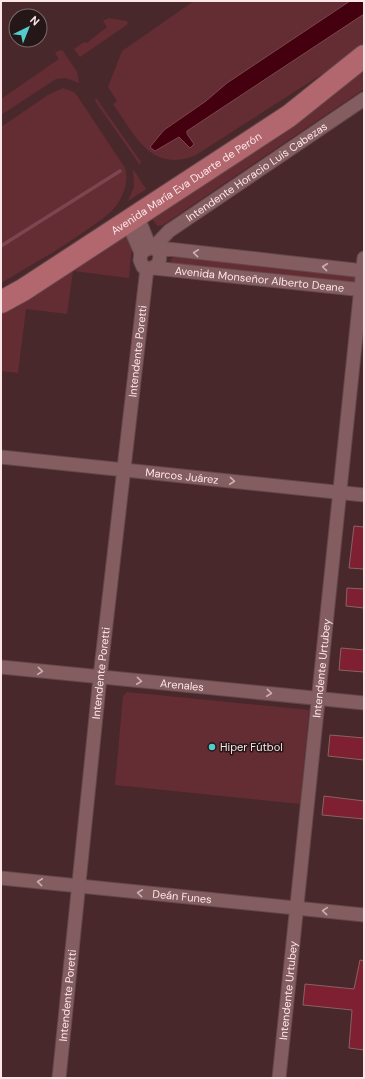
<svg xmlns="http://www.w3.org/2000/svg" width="365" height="1079" viewBox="0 0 365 1079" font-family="'DM Sans',sans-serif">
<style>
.green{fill:#632d33}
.water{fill:#44000f;stroke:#7c4550}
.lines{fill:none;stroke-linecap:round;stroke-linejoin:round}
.stream{stroke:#7c4550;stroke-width:3.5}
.building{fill:#7e2031;stroke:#886264}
.minor-casing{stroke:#64484a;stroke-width:15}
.trunk-casing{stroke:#64484a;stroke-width:24}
.minor{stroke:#835d60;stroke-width:13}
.trunk{stroke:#b2666e;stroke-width:22}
.oneway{stroke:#ccafb1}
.poi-dot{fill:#52cdcc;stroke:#251617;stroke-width:1.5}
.labels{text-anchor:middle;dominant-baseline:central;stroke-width:3;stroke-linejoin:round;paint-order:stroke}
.street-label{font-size:11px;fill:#fde6e7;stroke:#251617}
.poi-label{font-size:11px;fill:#fde6e7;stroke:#251617;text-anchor:start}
</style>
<rect width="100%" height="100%" fill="#49282b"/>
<g class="green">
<path d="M194,1H364V47L196,155C151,174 134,134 113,104L117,101L108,87L122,51Z"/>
<polygon points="109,18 127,21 128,24 80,57 74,49 84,42 87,43 107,27 103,21"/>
<polygon points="60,50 63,51 77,72 79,83 66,78 56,79 1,115 1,99 59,59 55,53"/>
<polygon points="364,63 364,89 163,225 157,226 152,218"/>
<path d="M63,88L74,92L78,97L125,168C129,181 124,195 116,206C108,216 96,223 85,231C59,250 29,266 1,283V127L48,95Z"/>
<polygon points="96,98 141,162 140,165 95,101"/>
<polygon points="133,169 146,189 128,201 134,187"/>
<polygon points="124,235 132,245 129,278 73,271 67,314 26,309 18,373 1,371 1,307"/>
<polygon points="174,257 354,276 356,279 354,283 173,264 170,260"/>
<polygon points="127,692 309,710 300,804 115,785 123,696"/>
</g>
<polygon class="water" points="350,1 364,1 364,14 187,131 187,134 194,144 190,148 179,137 155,151 150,147 164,130 206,101 227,83"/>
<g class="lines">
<polyline class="stream" points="1,246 120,171"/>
</g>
<g class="building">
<polygon points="354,526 364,527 364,569 349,568"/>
<polygon points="347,588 364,589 364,608 346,606"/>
<polygon points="341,648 364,650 364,672 339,670"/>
<polygon points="330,735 364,738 364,760 328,756"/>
<polygon points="324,796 364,801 364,819 322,815"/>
<polygon points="360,960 364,961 364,1050 349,1048 352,1010 303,1005 305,984 354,989"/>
</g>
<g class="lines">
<g class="minor-casing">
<g id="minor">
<polyline points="134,218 131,230 141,253"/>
<polyline points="134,218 141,225 150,247"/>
<path id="s1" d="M153,248L169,231L364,99"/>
<polyline points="156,249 160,254 159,264 150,269 143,267 140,260 141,253 150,247 364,271"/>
<path id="s2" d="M154,268L364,290"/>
<path id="s3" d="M1,457L364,495"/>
<path id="s4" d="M1,667L364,703"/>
<path id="s5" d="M1,878L364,915"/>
<path id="s6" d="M59,1078L100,677L147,268"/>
<path id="s7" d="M279,1078L364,258"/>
</g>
</g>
<g class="trunk-casing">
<g id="trunk">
<path id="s8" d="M1,302L23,290L289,116L364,56"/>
</g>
</g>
<use href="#minor" class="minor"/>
<use href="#trunk" class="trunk"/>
</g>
<defs><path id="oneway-chevron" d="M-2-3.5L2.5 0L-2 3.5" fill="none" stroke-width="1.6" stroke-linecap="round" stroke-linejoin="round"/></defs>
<g class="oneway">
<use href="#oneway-chevron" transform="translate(196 253) rotate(-174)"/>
<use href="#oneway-chevron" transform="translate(325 267) rotate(-174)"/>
<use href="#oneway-chevron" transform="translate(232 481) rotate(6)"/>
<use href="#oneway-chevron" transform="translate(40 671) rotate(5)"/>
<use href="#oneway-chevron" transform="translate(139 681) rotate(6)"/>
<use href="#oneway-chevron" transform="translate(269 693) rotate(6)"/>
<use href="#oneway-chevron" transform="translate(40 882) rotate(-174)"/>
<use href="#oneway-chevron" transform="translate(140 893) rotate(-174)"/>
<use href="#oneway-chevron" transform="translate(325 911) rotate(-175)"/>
</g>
<circle class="poi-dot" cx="212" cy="747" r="4"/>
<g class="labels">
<g class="street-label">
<text stroke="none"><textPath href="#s1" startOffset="129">Intendente Horacio Luis Cabezas</textPath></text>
<text stroke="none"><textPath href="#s8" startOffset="220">Avenida María Eva Duarte de Perón</textPath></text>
<text stroke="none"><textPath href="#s2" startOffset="106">Avenida Monseñor Alberto Deane</textPath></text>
<text stroke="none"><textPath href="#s6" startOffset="731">Intendente Poretti</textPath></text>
<text stroke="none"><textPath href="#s3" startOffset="182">Marcos Juárez</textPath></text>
<text stroke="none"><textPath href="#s7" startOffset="412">Intendente Urtubey</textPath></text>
<text stroke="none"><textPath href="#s6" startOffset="407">Intendente Poretti</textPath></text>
<text stroke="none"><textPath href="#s4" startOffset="182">Arenales</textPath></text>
<text stroke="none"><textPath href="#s5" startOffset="182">Deán Funes</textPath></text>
<text stroke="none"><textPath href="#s7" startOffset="88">Intendente Urtubey</textPath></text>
<text stroke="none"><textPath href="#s6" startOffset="83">Intendente Poretti</textPath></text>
</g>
<g class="poi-label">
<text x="220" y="747">Hiper Fútbol</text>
</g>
</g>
<rect width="365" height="1079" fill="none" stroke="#fde6e7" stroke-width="4"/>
<g transform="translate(28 28) rotate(43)"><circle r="19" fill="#251617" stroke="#7b696a"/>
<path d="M0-3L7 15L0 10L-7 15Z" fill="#52cdcc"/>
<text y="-6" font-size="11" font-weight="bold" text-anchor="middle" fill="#fde6e7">N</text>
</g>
</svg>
